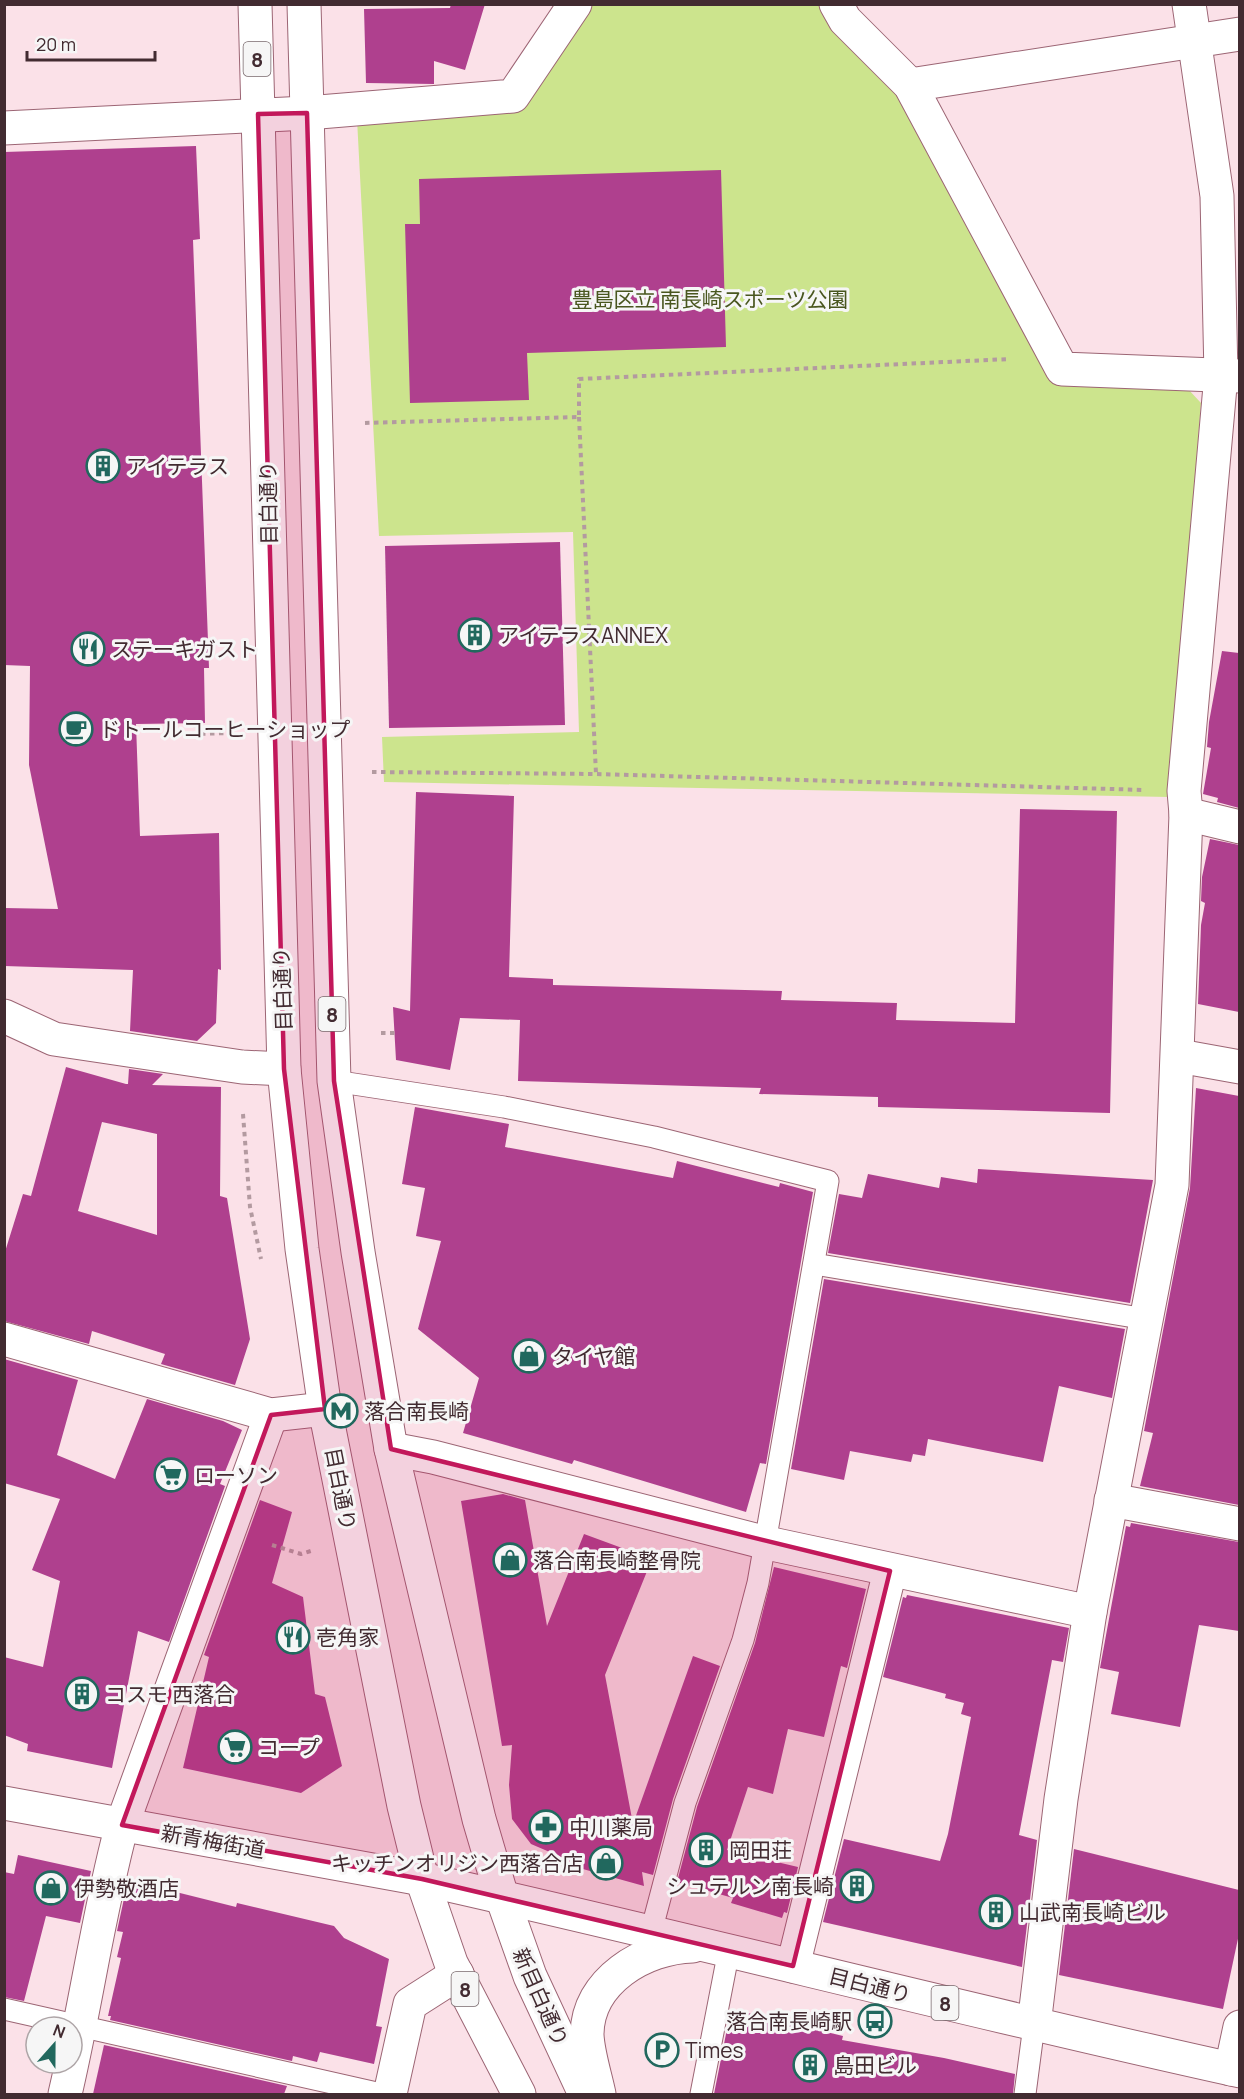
<svg xmlns="http://www.w3.org/2000/svg" width="1244" height="2099" viewBox="0 0 1244 2099" font-family="Manrope,'Noto Sans JP',sans-serif">
<style>
.green{fill:#cce48d}
.building{fill:#af408e;fill-rule:evenodd}
.lines{fill:none;stroke-linecap:round;stroke-linejoin:round}
.lane-casing{stroke:#9c6574;stroke-width:23}
.street-casing{stroke:#9c6574;stroke-width:35}
.secondary-casing{stroke:#9c6574;stroke-width:35}
.primary-casing{stroke:#9c6574;stroke-width:35}
.path{stroke:#b39aa0;stroke-width:4;stroke-dasharray:4.5 4.5;stroke-linecap:butt}
.lane{stroke:#fff;stroke-width:21}
.street{stroke:#fff;stroke-width:33}
.secondary{stroke:#fff;stroke-width:33}
.primary{stroke:#fff;stroke-width:33}
.marked{fill:#c2185b;fill-opacity:0.2;stroke:#c2185b;stroke-width:4.5;stroke-linejoin:round}
.labels{text-anchor:middle;dominant-baseline:central;stroke-width:6;stroke-linejoin:round;paint-order:stroke}
.shield{fill:#f6f6f6;stroke:#78686c;stroke-width:1.5}
.shield-label{font-size:20px;font-weight:bold;fill:#422b31}
.park-label{font-size:21px;fill:#49561f;stroke:#f6f6f6}
.poi-label{font-size:21px;fill:#422b31;stroke:#f6f6f6;text-anchor:start}
.street-label{font-size:21px;fill:#422b31;stroke:#f6f6f6}
</style>
<rect width="100%" height="100%" fill="#fbe1e8"/>
<polygon class="green" points="591,5 819,5 830,24 915,110 1051,376 1188,389 1201,403 1169,797 384,782 382,737 579,732 573,532 379,536 357,119 521,105"/>
<g class="building">
<polygon points="451,4 485,4 465,70 434,61 434,84 366,83 364,9 450,8"/>
<polygon points="196,146 200,239 193,240 209,668 204,668 205,723 136,724 140,836 219,833 221,970 218,969 216,1023 197,1041 130,1031 133,970 4,966 4,908 58,909 29,765 30,666 4,665 4,152"/>
<polygon points="721,170 726,347 527,353 529,400 410,403 405,224 420,224 419,179"/>
<polygon points="560,542 565,725 389,728 385,546"/>
<polygon points="1222,651 1239,653 1239,808 1217,802 1218,798 1203,794 1211,748 1207,747 1209,722"/>
<polygon points="416,792 514,796 509,977 553,979 553,985 782,991 781,1000 897,1003 896,1020 1015,1023 1020,809 1117,811 1110,1113 878,1107 878,1097 759,1094 761,1088 518,1081 520,1020 460,1018 450,1070 396,1060 393,1007 410,1011"/>
<polygon points="1210,839 1239,845 1239,1012 1198,1004 1201,925 1205,903 1201,901 1202,877"/>
<path d="M66,1067L126,1084H128L129,1069L163,1074L152,1085L221,1087L220,1196L227,1198L250,1339L235,1385L161,1364L165,1354L92,1331L89,1344L4,1321V1255L23,1194L31,1196ZM102,1122L157,1134V1235L78,1211Z"/>
<polygon points="1196,1088 1239,1096 1239,1505 1140,1486 1153,1433 1144,1431 1190,1188"/>
<polygon points="415,1107 509,1124 505,1147 673,1178 677,1161 779,1187 780,1183 813,1192 766,1464 760,1463 746,1512 574,1460 572,1464 463,1433 479,1378 418,1329 441,1241 416,1236 425,1188 402,1184"/>
<polygon points="978,1169 1153,1180 1130,1303 828,1253 839,1194 862,1198 868,1174 939,1188 941,1177 977,1183"/>
<polygon points="824,1279 1125,1329 1112,1398 1059,1386 1043,1462 928,1439 925,1456 913,1454 911,1462 850,1451 844,1480 791,1469"/>
<polygon points="4,1359 78,1380 57,1455 115,1479 147,1399 223,1421 242,1430 220,1484 225,1486 169,1642 138,1631 112,1768 27,1751 28,1744 4,1735 4,1657 43,1667 60,1581 32,1570 60,1499 4,1483"/>
<polygon points="503,1494 525,1500 547,1626 584,1534 652,1559 605,1675 633,1824 693,1656 720,1666 673,1799 653,1875 642,1872 644,1886 572,1866 573,1862 531,1844 512,1819 509,1785 512,1745 502,1746 461,1501"/>
<polygon points="260,1500 292,1512 272,1583 303,1597 315,1694 325,1697 342,1766 301,1793 183,1768 209,1657 204,1655"/>
<polygon points="1131,1523 1239,1542 1239,1631 1199,1625 1180,1727 1111,1714 1119,1672 1100,1668 1126,1526 1130,1527"/>
<polygon points="774,1567 866,1589 847,1668 841,1666 824,1737 788,1729 773,1794 748,1787 727,1850 798,1867 787,1913 784,1912 782,1918 731,1903 733,1898 677,1882 697,1807 755,1643"/>
<polygon points="907,1595 1069,1628 1063,1662 1052,1660 1019,1835 1037,1840 1022,1967 823,1922 844,1839 940,1861 948,1834 971,1717 961,1714 964,1703 945,1698 946,1694 883,1677 903,1597 906,1598"/>
<polygon points="1074,1849 1239,1890 1239,1934 1223,2009 1059,1975"/>
<polygon points="18,1855 91,1871 80,1923 46,1916 24,2001 4,1997 4,1872 14,1874"/>
<polygon points="128,1880 236,1907 237,1903 334,1926 344,1938 389,1959 376,2026 382,2027 374,2064 320,2052 317,2062 293,2056 292,2061 110,2020 111,2016 108,2016 121,1958 117,1957 123,1932 117,1931"/>
<polygon points="731,2009 843,2036 842,2040 944,2058 1015,2074 1013,2094 714,2094"/>
<polygon points="104,2045 287,2086 284,2094 93,2094"/>
</g>
<g class="lines">
<g class="lane-casing">
<g id="lane">
<polyline points="334,1081 504,1107 654,1137 828,1181 758,1583 743,1640 685,1803 651,1932"/>
<polyline points="814,1264 1146,1319"/>
<polyline points="4,2009 381,2094"/>
<polyline points="701,2094 729,1950"/>
<polyline points="1025,2094 1034,2025"/>
</g>
</g>
<g class="street-casing">
<g id="street">
<polyline points="836,4 845,20 910,85 1062,369 1240,376"/>
<polyline points="910,85 1240,34"/>
<polyline points="4,128 307,113 513,96 575,4"/>
<polyline points="1186,814 1240,827"/>
<polyline points="4,1016 54,1039 242,1067 284,1069"/>
<polyline points="1179,1056 1240,1067"/>
<polyline points="4,1339 271,1415 325,1409"/>
<polyline points="391,1449 433,1457 767,1543 1090,1612"/>
<polyline points="1111,1500 1240,1524"/>
<polyline points="793,1966 890,1571"/>
<polyline points="1034,2025 1061,1799 1090,1612 1172,1185 1186,814 1184,791 1221,375 1217,196 1189,4"/>
<polyline points="1231,2069 1240,2027"/>
<path d="M65,2094C86,2005 98,1914 122,1825L271,1415"/>
<polyline points="390,2094 410,2004 457,1974"/>
</g>
</g>
<g class="secondary-casing">
<polyline id="secondary" points="4,1803 422,1879"/>
</g>
<g class="primary-casing">
<g id="primary">
<polyline points="255,4 284,1069 302,1249 325,1409 404,1806 422,1879 451,1963 519,2094"/>
<polyline points="304,4 334,1081 358,1252 391,1449 479,1819 502,1897 530,1976 585,2094"/>
<path d="M422,1879C695,1940 966,2011 1240,2071"/>
<path d="M599,2094C595,2075 588,2054 587,2035C587,1981 644,1947 693,1946"/>
</g>
</g>
<g class="path">
<polyline points="579,417 596,774"/>
<polyline points="365,423 579,417 579,379 1010,359"/>
<polyline points="195,723 194,734 233,733"/>
<polyline points="372,772 596,774 1145,790"/>
<polyline points="381,1033 395,1033"/>
<polyline points="243,1114 250,1207 261,1259"/>
<polyline points="272,1545 301,1554 314,1550"/>
</g>
<use href="#lane" class="lane"/>
<use href="#street" class="street"/>
<use href="#secondary" class="secondary"/>
<use href="#primary" class="primary"/>
</g>
<path class="marked" d="M307,113L334,1081L391,1449L890,1571L793,1966L422,1879L122,1825L271,1415L325,1409L284,1069L258,114Z"/>
<defs>
<g id="building-ring" transform="scale(1.725)"><circle r="9.5" fill="#f6f6f6" stroke="#21685e" stroke-width="1.5"/><path d="M-4-6H4V6H1V3H-1V6H-4ZM-2.5-4.3h1.7v1.8h-1.7ZM.8-4.3h1.7v1.8H.8ZM-2.5-1h1.7V.8h-1.7ZM.8-1h1.7V.8H.8Z" fill="#21685e"/></g>
<g id="restaurant-ring" transform="scale(1.725)"><circle r="9.5" fill="#f6f6f6" stroke="#21685e" stroke-width="1.5"/><path d="M-5-6h1v4h1v-4h1v4h1v-4h1v5L-1.5 .5V6h-2V.5L-5-1ZM5-6V6H3V1.5H1.5Q1.5-4 5-6Z" fill="#21685e"/></g>
<g id="cafe-ring" transform="scale(1.725)"><circle r="9.5" fill="#f6f6f6" stroke="#21685e" stroke-width="1.5"/><path d="M-5.5-4.5H6V0H3Q3 3.5 0 3.5H-2.5Q-5.5 3.5-5.5 0ZM3-3.2v2h1.7v-2ZM-6 4.5H4V6H-6Z" fill="#21685e"/></g>
<g id="shop-ring" transform="scale(1.725)"><circle r="9.5" fill="#f6f6f6" stroke="#21685e" stroke-width="1.5"/><path d="M-5-2.5h2.3a2.7 3.5 0 0 1 5.4 0H5L5.5 6h-11ZM-1.5-2.5h3a1.5 2.3 0 0 0-3 0Z" fill="#21685e"/></g>
<g id="metro-ring" transform="scale(1.725)"><circle r="9.5" fill="#f6f6f6" stroke="#21685e" stroke-width="1.5"/><path d="M-5.5 5V-5H-3L0 0L3-5H5.5V5H3V-.5L0 4L-3-.5V5Z" fill="#21685e"/></g>
<g id="supermarket-ring" transform="scale(1.725)"><circle r="9.5" fill="#f6f6f6" stroke="#21685e" stroke-width="1.5"/><path d="M-6-5.5h2.5l.6 2H6L4.5 2H-2.5L-4.4-4H-6ZM-1.5 3.2a1.3 1.3 0 1 0 .1 0ZM3 3.2a1.3 1.3 0 1 0 .1 0Z" fill="#21685e"/></g>
<g id="pharmacy-ring" transform="scale(1.725)"><circle r="9.5" fill="#f6f6f6" stroke="#21685e" stroke-width="1.5"/><path d="M-2-6h4v4h4v4h-4v4h-4v-4h-4v-4h4Z" fill="#21685e"/></g>
<g id="bus-ring" transform="scale(1.725)"><circle r="9.5" fill="#f6f6f6" stroke="#21685e" stroke-width="1.5"/><path d="M-5-6H5V4H4V6H2V4H-2V6H-4V4H-5ZM-3.5-4V0h7V-4ZM-3.5 1.2v1.5H-2V1.2ZM2 1.2v1.5H3.5V1.2Z" fill="#21685e"/></g>
<g id="parking-ring" transform="scale(1.725)"><circle r="9.5" fill="#f6f6f6" stroke="#21685e" stroke-width="1.5"/><path d="M-3.5-5.5H1a3.5 3.5 0 0 1 0 7H-1V5.5H-3.5ZM-1-3.4V-.6H.8a1.4 1.4 0 0 0 0-2.8Z" fill="#21685e"/></g>
</defs>
<g fill-rule="evenodd">
<use href="#building-ring" x="103" y="466"/>
<use href="#building-ring" x="475" y="635"/>
<use href="#restaurant-ring" x="88" y="649"/>
<use href="#cafe-ring" x="76" y="729"/>
<use href="#shop-ring" x="529" y="1356"/>
<use href="#metro-ring" x="341" y="1411"/>
<use href="#supermarket-ring" x="171" y="1475"/>
<use href="#shop-ring" x="510" y="1560"/>
<use href="#restaurant-ring" x="293" y="1637"/>
<use href="#building-ring" x="82" y="1694"/>
<use href="#supermarket-ring" x="235" y="1747"/>
<use href="#pharmacy-ring" x="546" y="1827"/>
<use href="#building-ring" x="706" y="1850"/>
<use href="#shop-ring" x="606" y="1863"/>
<use href="#building-ring" x="857" y="1886"/>
<use href="#shop-ring" x="51" y="1888"/>
<use href="#building-ring" x="996" y="1912"/>
<use href="#bus-ring" x="875" y="2021"/>
<use href="#parking-ring" x="662" y="2050"/>
<use href="#building-ring" x="810" y="2065"/>
</g>
<g class="labels">
<g class="shield">
<rect x="243.5" y="42" width="27" height="34" rx="4.5"/>
<rect x="318.5" y="997" width="27" height="34" rx="4.5"/>
<rect x="451.5" y="1972" width="27" height="34" rx="4.5"/>
<rect x="931.5" y="1986" width="27" height="34" rx="4.5"/>
</g>
<g class="shield-label">
<text x="257" y="59">8</text>
<text x="332" y="1014">8</text>
<text x="465" y="1989">8</text>
<text x="945" y="2003">8</text>
</g>
<g class="park-label">
<text x="710" y="299">豊島区立 南長崎スポーツ公園</text>
</g>
<g class="poi-label">
<text x="126" y="466">アイテラス</text>
<text x="498" y="635">アイテラスANNEX</text>
<text x="111" y="649">ステーキガスト</text>
<text x="99" y="729">ドトールコーヒーショップ</text>
<text x="552" y="1356">タイヤ館</text>
<text x="364" y="1411">落合南長崎</text>
<text x="194" y="1475">ローソン</text>
<text x="533" y="1560">落合南長崎整骨院</text>
<text x="316" y="1637">壱角家</text>
<text x="105" y="1694">コスモ 西落合</text>
<text x="258" y="1747">コープ</text>
<text x="569" y="1827">中川薬局</text>
<text x="729" y="1850">岡田荘</text>
<text x="583" y="1863" text-anchor="end">キッチンオリジン西落合店</text>
<text x="834" y="1886" text-anchor="end">シュテルン南長崎</text>
<text x="74" y="1888">伊勢敬酒店</text>
<text x="1019" y="1912">山武南長崎ビル</text>
<text x="852" y="2021" text-anchor="end">落合南長崎駅</text>
<text x="685" y="2050">Times</text>
<text x="833" y="2065">島田ビル</text>
</g>
<g class="street-label">
<text transform="translate(268 503) rotate(-91)">目白通り</text>
<text transform="translate(282 989) rotate(-92)">目白通り</text>
<text transform="translate(341 1489) rotate(79)">目白通り</text>
<text transform="translate(213 1841) rotate(10)">新青梅街道</text>
<text transform="translate(870 1985) rotate(14)">目白通り</text>
<text transform="translate(541 1997) rotate(66)">新目白通り</text>
</g>
</g>
<rect width="1244" height="2099" fill="none" stroke="#422b31" stroke-width="12"/>
<g transform="translate(54 2045) rotate(21)"><circle r="28" fill="#f6f6f6" stroke="#aea5a7" stroke-width="1.5"/>
<path d="M0-4.5L10 22L0 15L-10 22Z" fill="#21685e"/>
<text y="-9" font-size="16" font-weight="bold" text-anchor="middle" fill="#422b31">N</text>
</g>
<path d="M27 51v9h128v-9" fill="none" stroke="#422b31" stroke-width="3"/>
<text x="36" y="51" font-size="18" fill="#422b31" stroke="#f6f6f6" stroke-width="4.5" paint-order="stroke">20 m</text>
</svg>
